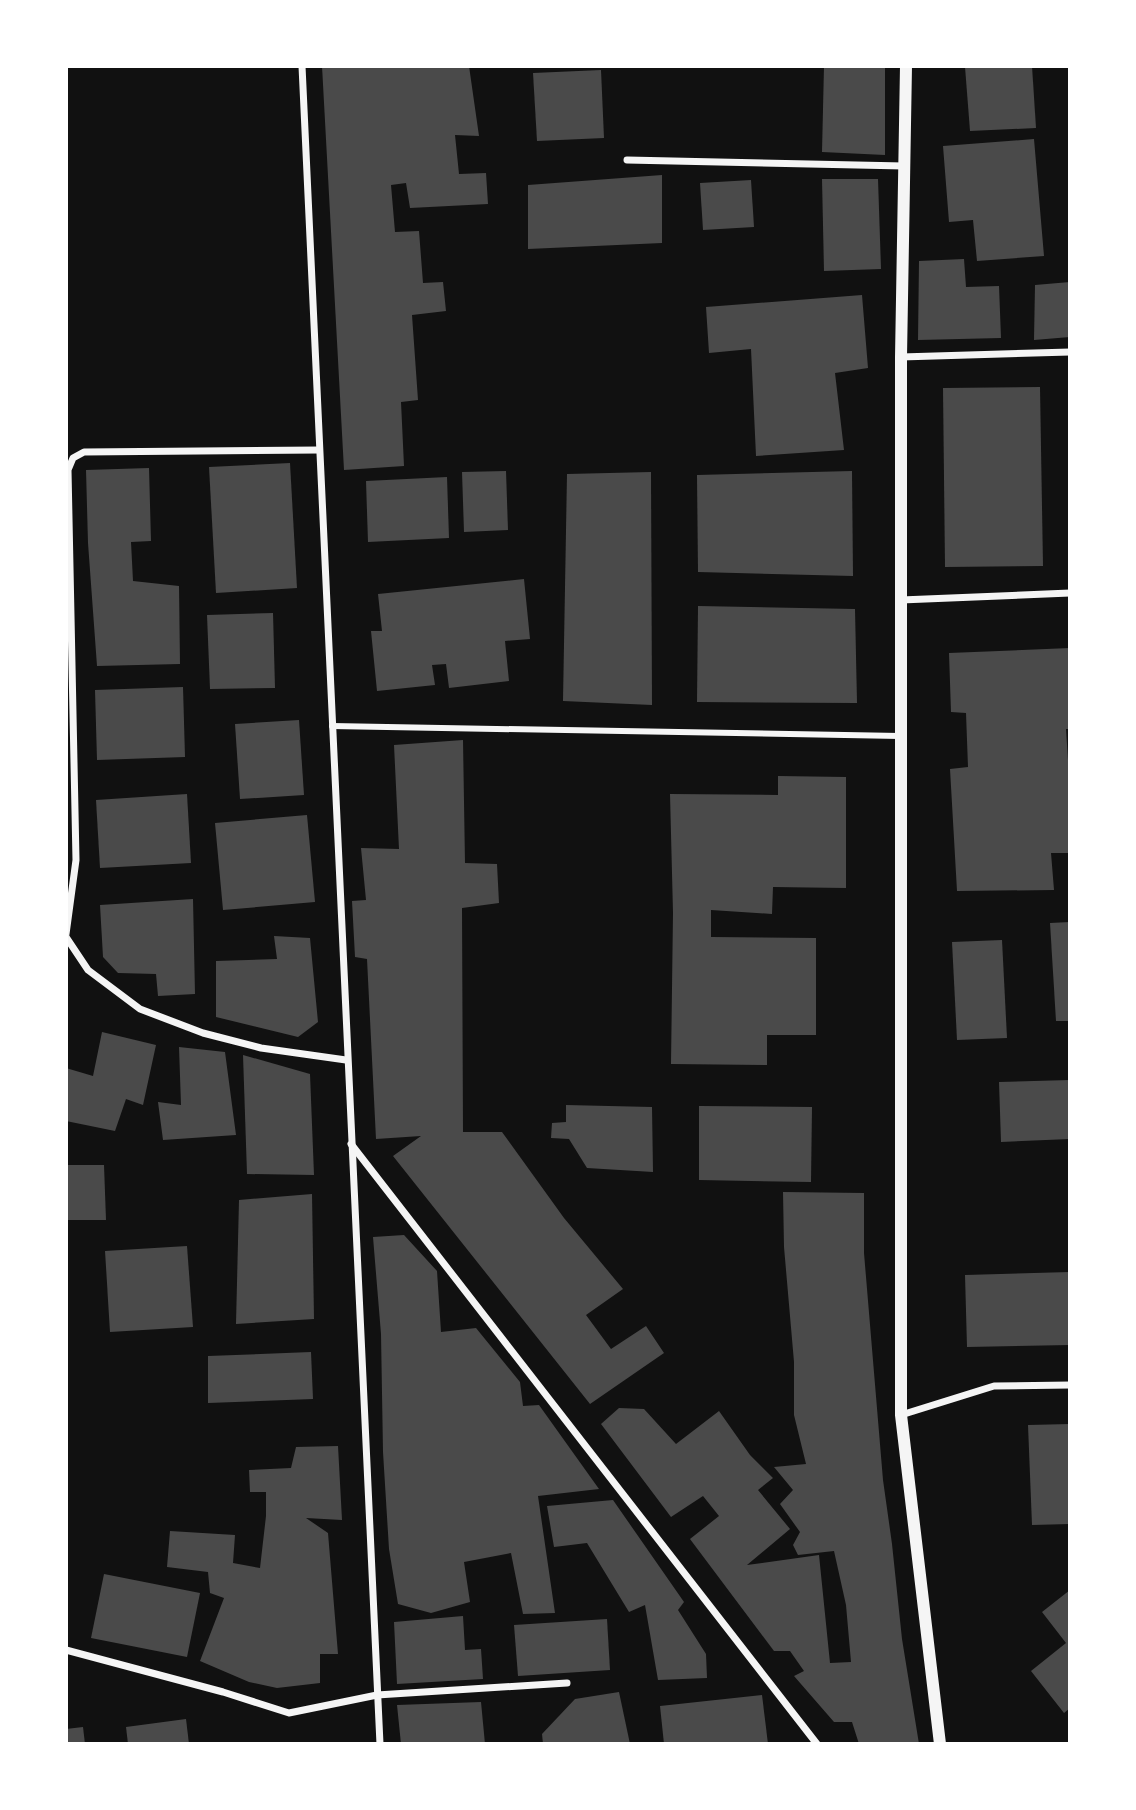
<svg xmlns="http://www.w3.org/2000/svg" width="1136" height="1810" viewBox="0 0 1136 1810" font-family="Georgia,serif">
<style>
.building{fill:#4a4a4a}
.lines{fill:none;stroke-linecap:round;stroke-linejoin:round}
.pedestrian{stroke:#f5f5f5;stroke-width:6}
.minor{stroke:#f5f5f5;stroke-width:7}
.tertiary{stroke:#f5f5f5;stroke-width:12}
</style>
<rect width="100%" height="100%" fill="#111"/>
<g class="building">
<polygon points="322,66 469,66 479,136 455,135 459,174 486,173 488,204 410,208 406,183 391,185 395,232 419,231 423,283 443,282 446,311 412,315 418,400 401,402 404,466 344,470"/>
<polygon points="824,66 885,66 885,155 822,152"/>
<polygon points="1032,66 1036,128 970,131 965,67"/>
<polygon points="601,70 604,138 537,141 533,73"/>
<polygon points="1034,139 1044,256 977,261 973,220 949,222 943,146"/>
<polygon points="662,175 662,243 528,249 528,185"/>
<polygon points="822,179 878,179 881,269 824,271"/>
<polygon points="751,180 754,227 703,230 700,183"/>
<polygon points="964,259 966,287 999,286 1001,338 918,340 919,261"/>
<polygon points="1070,282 1070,337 1034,340 1035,285"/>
<polygon points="862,295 868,368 835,373 844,450 756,456 751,349 709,353 706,307"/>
<polygon points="1040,387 1043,566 945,567 943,388"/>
<polygon points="290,463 297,588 216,593 209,467"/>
<polygon points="149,468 151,541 131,542 133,581 179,586 180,664 97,666 88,543 86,470"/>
<polygon points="506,471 508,530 464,532 462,472"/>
<polygon points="852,471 853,576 698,572 697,475"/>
<polygon points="651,472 652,705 563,701 567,474"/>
<polygon points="447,477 449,538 368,542 366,481"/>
<polygon points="524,579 530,639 505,641 509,681 449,688 446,664 432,665 435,685 377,691 371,631 382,631 378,594"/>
<polygon points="698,606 855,609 857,703 697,702"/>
<polygon points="273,613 275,688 210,689 207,615"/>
<polygon points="1070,648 1070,729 1066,729 1070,791 1070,853 1051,853 1054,890 957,891 950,769 968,767 966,713 951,712 949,653"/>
<polygon points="183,687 185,757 97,760 95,690"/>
<polygon points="299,720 304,795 240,799 235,724"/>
<polygon points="463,740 465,863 497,864 499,903 462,908 463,1132 502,1132 564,1218 623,1289 586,1315 611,1349 646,1326 664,1353 590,1404 393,1156 421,1136 376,1139 367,959 355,957 352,901 366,900 361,848 399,849 394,745"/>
<polygon points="778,776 846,777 846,888 773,887 772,914 711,910 711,937 816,938 816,1035 767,1035 767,1065 671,1064 673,913 670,794 778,795"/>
<polygon points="187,794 191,863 100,868 96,800"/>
<polygon points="307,815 315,902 223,910 215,823"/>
<polygon points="193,899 195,994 158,996 156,974 118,973 103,957 100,905"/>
<polygon points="1070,922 1070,1021 1056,1021 1050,923"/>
<polygon points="274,936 310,938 318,1022 298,1037 216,1017 216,961 277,959"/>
<polygon points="1002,940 1007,1038 957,1040 952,942"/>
<polygon points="102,1032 156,1045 143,1105 126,1099 115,1131 66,1121 66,1068 93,1076"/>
<polygon points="179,1047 225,1052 236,1135 163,1140 158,1102 181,1105"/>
<polygon points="243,1055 310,1074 314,1175 247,1174"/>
<polygon points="1070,1080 1070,1139 1001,1142 999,1082"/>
<polygon points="566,1105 652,1107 653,1172 587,1168 569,1139 551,1138 552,1123 566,1122"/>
<polygon points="699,1106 812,1107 811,1182 699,1180"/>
<polygon points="66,1165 104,1165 106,1220 66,1220"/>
<polygon points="783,1192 864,1193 864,1253 883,1480 892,1544 902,1639 919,1744 859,1744 852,1722 834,1722 794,1676 804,1671 790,1651 774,1651 690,1539 719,1516 703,1496 671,1517 601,1424 619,1408 644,1409 676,1444 719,1411 750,1455 773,1478 758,1490 790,1529 747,1565 819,1555 830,1663 851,1662 846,1605 834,1551 798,1555 793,1545 800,1532 780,1504 793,1490 774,1467 806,1464 794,1415 794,1362 784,1247"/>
<polygon points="312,1194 314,1319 236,1324 239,1200"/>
<polygon points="404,1235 437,1271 441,1332 476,1328 520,1382 523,1406 539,1405 599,1489 538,1496 555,1613 523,1614 511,1553 464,1562 470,1602 431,1613 398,1604 389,1549 383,1452 381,1334 373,1237"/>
<polygon points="187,1246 193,1327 110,1332 105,1251"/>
<polygon points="1070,1272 1070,1345 967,1347 965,1275"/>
<polygon points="311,1352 313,1399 208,1403 208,1356"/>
<polygon points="1070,1424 1070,1524 1032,1525 1028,1425"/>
<polygon points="338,1446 342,1520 306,1518 328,1533 338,1654 320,1654 320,1683 277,1688 249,1682 200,1661 224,1598 210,1593 208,1572 167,1567 170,1531 235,1535 233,1563 260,1568 266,1516 266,1492 250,1492 249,1470 291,1468 296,1447"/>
<polygon points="613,1500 684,1602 678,1610 706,1654 707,1678 658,1680 645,1605 629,1612 587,1543 554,1547 547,1506"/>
<polygon points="104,1574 200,1593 187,1657 91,1638"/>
<polygon points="1070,1590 1070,1708 1064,1713 1031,1671 1066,1643 1042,1612"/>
<polygon points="463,1616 465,1650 481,1649 483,1679 397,1684 394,1622"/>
<polygon points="607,1619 610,1670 518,1676 514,1625"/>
<polygon points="619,1692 630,1744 543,1744 542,1734 575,1699"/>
<polygon points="762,1695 768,1744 664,1744 660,1706"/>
<polygon points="481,1702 485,1744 401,1744 397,1705"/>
<polygon points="186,1719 189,1744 128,1744 126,1727"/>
<polygon points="83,1727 85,1744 66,1744 66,1729"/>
</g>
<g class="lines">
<polyline class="pedestrian" points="332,726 900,736"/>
<g class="minor">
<polyline points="302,66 380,1744"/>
<polyline points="627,160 904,166"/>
<polyline points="901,357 1070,352"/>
<polyline points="901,600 1070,593"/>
<polyline points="66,934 76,860 68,470 73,458 84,452 319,450"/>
<polyline points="66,937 88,970 140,1009 203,1033 261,1048 346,1060"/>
<polyline points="351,1144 817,1744"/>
<polyline points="901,1415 994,1386 1070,1385"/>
<polyline points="66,1650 223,1692 289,1713 377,1695 567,1683"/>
</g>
<polyline class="tertiary" points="906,66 901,357 901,1415 940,1744"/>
</g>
<rect width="1136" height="1810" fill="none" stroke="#ffffff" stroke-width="136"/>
</svg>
